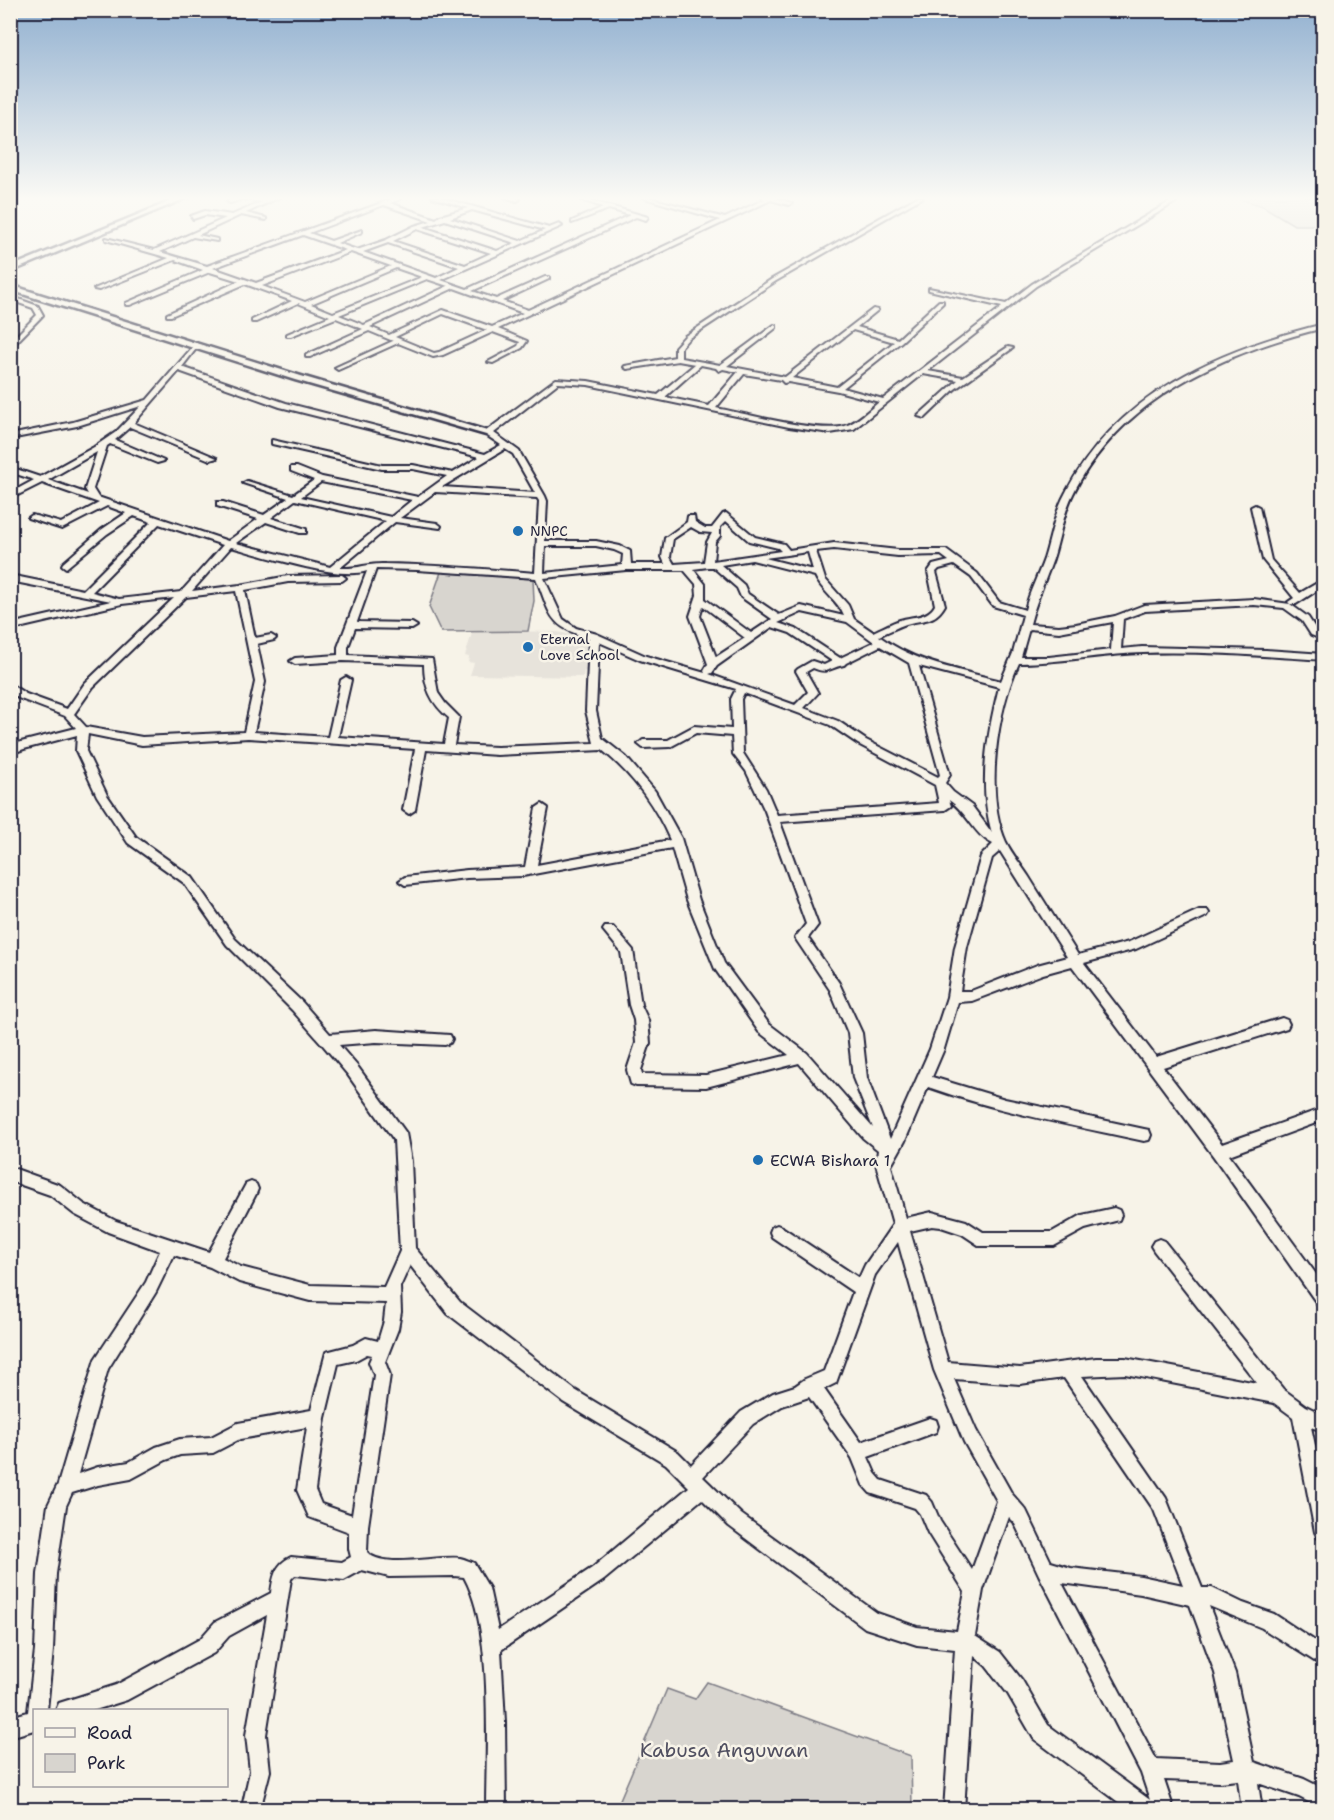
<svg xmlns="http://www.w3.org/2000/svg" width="1334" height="1820" viewBox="0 0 1334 1820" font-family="'Shantell Sans',sans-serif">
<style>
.built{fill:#e7e3db}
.green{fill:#d8d5cf;stroke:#7d7c85;stroke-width:1.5}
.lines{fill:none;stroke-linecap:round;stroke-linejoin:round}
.minor-casing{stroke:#22223b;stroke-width:4}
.major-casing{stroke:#22223b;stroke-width:5}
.minor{fill:#f7f3e8;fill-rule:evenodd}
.major{fill:#f7f3e8;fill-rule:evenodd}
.poi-dot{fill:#1f6fb2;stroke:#f7f3e8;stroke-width:2}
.labels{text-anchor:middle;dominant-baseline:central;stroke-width:5;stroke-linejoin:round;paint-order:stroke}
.far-poi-label{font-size:14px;fill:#22223b;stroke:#f7f3e8;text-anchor:start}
.poi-label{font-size:16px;fill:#22223b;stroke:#f7f3e8;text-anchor:start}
.near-park-label{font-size:20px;fill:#504f60;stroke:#f7f3e8}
</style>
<rect width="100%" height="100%" fill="#f7f3e8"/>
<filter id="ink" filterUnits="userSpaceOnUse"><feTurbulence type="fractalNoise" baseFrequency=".0167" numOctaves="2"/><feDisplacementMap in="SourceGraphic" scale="12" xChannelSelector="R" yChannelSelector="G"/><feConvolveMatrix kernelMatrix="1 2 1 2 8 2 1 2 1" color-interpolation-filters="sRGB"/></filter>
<g filter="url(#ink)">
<polygon class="built" points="507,631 558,632 588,638 587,671 584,671 583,677 470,675 474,663 468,662 469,657 465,656 472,633"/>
<g class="green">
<polygon points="1233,197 1323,197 1323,225 1294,225 1263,206"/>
<polygon points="441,572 533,579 534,601 528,631 441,632 429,607"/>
<polygon points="707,1682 911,1756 912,1809 619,1809 619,1802 667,1689 695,1699"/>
</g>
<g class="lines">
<g class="minor-casing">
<g id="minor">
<path d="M238,197L267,199L274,197H280L246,213L266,218V220L241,215L198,235L217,239V241L193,237L160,252L207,266L398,197H405L390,203L436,219L440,216L468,208L432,197H439L549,228L559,224L562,226L441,280L467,289L630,215L609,209L572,223V221L603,207L572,197H578L648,217L646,220L636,217L472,291L496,299L545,277H549V279L502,301L528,310L720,220L641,197H647L725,218L765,199L762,197H772L792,203L789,205L771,200L498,329L527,341L522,348L493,363L488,362L518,346L520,342L493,332L443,355L433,357L398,343L338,370L335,368L336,367L393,341L369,331L310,357H306V355L363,329L336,318L291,336H287V334L330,316L298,303L256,322H252V320L292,301L245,284L171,316H167V314L239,281L210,272L130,305H126V303L203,270L175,260L99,290L94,289L169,258L106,240V238L154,250L226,218L205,215L193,219L191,216L205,211L232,215L262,202L242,199L230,203L227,201ZM384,205L431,221L414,226L386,240L357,250L337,243L362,232V230L331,241L309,233ZM472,210L545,230L520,241L450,218ZM445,220L515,243L497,251L423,227ZM417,229L491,253L465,265L393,241ZM303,235L346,250L256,283L213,268ZM388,243L459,267L436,278L363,252ZM351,252L391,266L305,302L262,286ZM396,268L422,277L333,313L311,304ZM427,279L448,286L364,325L339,315ZM454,288L523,313L492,327L443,310L389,335L370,327ZM443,314L487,330L439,352L434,353L395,337Z"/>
<polygon points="505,197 513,197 520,199 517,201"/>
<path d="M917,197H923L776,281L689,338L681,347V358L720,365L774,325L776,326V328L727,366L785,377L873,309L878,310L857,327L898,339L939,301H943V303L901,342L843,388L883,399L1002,307L929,290V288L1006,304L1032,284L1178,197H1184L1036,286L928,371L963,377L1008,347L1013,348L955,389L925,418L918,416L958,380L923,374L854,429L830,433L789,427L588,385L558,383L494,433L519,451L545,496L547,501L545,541H596L620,546L630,551L631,564H665L662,557L665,538L687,522L688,516H694L695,522L705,528H712L723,514L726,513L755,537L784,544L789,550L834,543L898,550H946L977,573L999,602L1025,610C1029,592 1038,576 1044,559C1051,537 1054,514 1065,494C1116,394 1220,349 1324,324V328C1224,352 1121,398 1073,494C1063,514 1060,537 1053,559C1045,581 1036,601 1030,624L1059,626L1076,624L1115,616L1144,605L1254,599L1290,604L1288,602L1294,598L1263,560L1251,507L1255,505L1259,507L1271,560L1300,593L1324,579V586L1296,604H1290L1308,617L1317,631L1324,633V640L1311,635L1302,621L1284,608L1254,605L1145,611L1123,619L1121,649L1142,647L1266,650L1324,654V660C1264,656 1203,651 1143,653C1101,654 1060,663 1019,663C997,711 984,793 1006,842C1012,854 1022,866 1029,877C1045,903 1062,929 1078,955L1129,942L1199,910H1207L1209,913L1207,916L1136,949L1084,963L1156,1057L1282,1018L1287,1020L1289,1024L1287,1028L1163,1067L1222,1144L1324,1108V1120L1229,1155L1324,1285V1307L1318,1305L1214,1157L1072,966L1043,974L972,1001L958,1002L944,1049L932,1077L1005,1099L1144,1129L1149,1130L1151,1135L1149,1140L1144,1141C1071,1125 998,1112 928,1087L905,1141L891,1166L906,1218L932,1212L966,1221L983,1232H1052L1082,1215L1114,1208L1119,1210L1121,1215L1119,1220L1085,1229L1054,1246H980L962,1234L941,1227L932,1226L910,1231L948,1362L1020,1368L1096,1358H1125L1257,1383L1154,1251L1151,1246L1154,1241L1159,1239L1164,1241L1283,1389L1306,1406L1324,1415V1432L1311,1427L1324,1486V1541L1318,1538L1315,1532L1293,1417L1274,1403L1125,1374L1082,1376L1166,1498L1202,1588H1212L1243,1603L1274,1614L1324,1647V1667L1262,1628L1209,1606L1235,1673L1254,1762L1304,1779L1324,1789V1810L1299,1797L1258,1783L1262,1810H1242L1238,1780L1220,1782L1164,1780L1174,1810H1129L1034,1739L1008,1694L986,1666L974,1656L964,1810H944L955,1649L917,1645L865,1628L729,1526L702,1499L604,1580L501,1650L505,1722L506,1810H486C486,1747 494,1631 464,1577L454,1576L389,1577L362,1570L344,1580L295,1575L291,1579L266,1735L270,1771L260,1810H246L243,1803L250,1771L246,1735L267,1615L229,1636L214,1653L127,1700L95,1710H56L59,1703L116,1685L200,1639L215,1622L271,1593C273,1578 275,1564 291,1557L342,1562L351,1557L349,1549V1532L309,1517L297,1490L307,1427L240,1439L213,1453L180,1455L166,1460L131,1479L98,1485L72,1493L66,1506L56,1574L53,1650L47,1710H34V1730L10,1737V1717L28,1712L35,1650L38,1574L48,1505L58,1484L95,1359L146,1282L160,1251L108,1232L74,1214L50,1195L10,1181V1167L60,1185L84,1204L116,1221L209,1252L246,1184L251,1182L256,1184L258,1189L256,1194L223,1258L241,1267L310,1285L384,1287L400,1251L394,1140L348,1075L322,1044L292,1010L227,945L184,883L128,843L97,796L76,751L77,735L24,749L10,754V747L17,743L76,728L65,716L18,698L10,692V684L26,694L67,709L85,683L174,598L122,604L10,630V624L111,601L10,581V575L83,590L151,522L134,516L107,534L66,568L62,565L63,563L101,530L126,513L107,506L62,529L28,518L32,515L61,523L99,503L42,483L10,499V493L34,480L10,472V467L40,477L94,447L116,432L141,406L77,426L10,439V435L73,422L147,400L196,343L199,345L182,367L286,403L485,454L501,445L486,435V431L556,379L588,381L658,395L695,364L678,361L627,369L624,367L625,366L675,357V347L685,336L772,279ZM853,330L894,342L837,387L792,378ZM701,365L716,368L719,371L723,369L738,372L709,406L665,397ZM179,371L280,407L479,457L453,473L413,465H382L272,440V444L382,469H413L447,476L418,497L322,477L297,467H291V471L314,480L293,495L247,481L243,483L288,498L264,515L223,502H217V506L258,519L228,541L98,497L93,489L107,446L110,444L157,463L164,461L115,440L130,427L210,460L217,458L134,423ZM744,374L781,380L784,383L788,382L838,391L879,402C869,410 857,422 845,426C822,434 743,413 716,408ZM505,449L513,454L535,493L442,487ZM97,452L85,489L88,494L48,480ZM321,482L412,500L391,517L301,497ZM435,492L537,498L539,501L535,573C485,569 435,565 385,564C368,563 358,569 340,568L395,522L440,528L441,526L437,523L400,518ZM295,500L386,521L330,567L236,543L266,522L300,533H306V529L271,518ZM726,521L749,541L778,548L781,551L713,561L715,542L720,536V527ZM159,524L223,545L181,592L119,599L92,592ZM691,527L700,532L712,533L707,542L704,562L674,564L670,557L673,539ZM545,546H596L614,550L623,554L622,565L544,573ZM231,547C261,555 341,581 367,571L338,647V655L295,658L290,661L295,664L343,661L424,664C424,687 431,703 449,718L444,744L338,737L351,680L346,677L341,680L328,737L254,732L265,682L257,644L274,640L276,638L271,635L255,638L245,590L288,582L342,581L346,578L342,575L288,576L240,585L192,591ZM834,549L898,556L941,555L949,561L933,565L928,572L935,605C928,618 913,616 900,620C891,623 882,628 873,632L854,619L848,605L825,579L816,551ZM808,552L813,570L765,558ZM752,560L815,576C821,591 838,600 844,616L801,606L779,615L748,594L744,585L721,565ZM954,565L971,577L993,606L1023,615L1013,653L1001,681C956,669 916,663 879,636C888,632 897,627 906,624C923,619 935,623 945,605L936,572L939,569ZM708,567H713L737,588L741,597L772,619L751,633L705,599V584L693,569ZM376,569L417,570L536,578C551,615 548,626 589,638L586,711L594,743L497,747L454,745L459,717L445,703L438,693L432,659L348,655V647L355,628L412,629L417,626L412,623L357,622ZM626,570H684L696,584L697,595L690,616L708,664L704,671L705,673L646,656L597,634L576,628L563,619L544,578ZM236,591L255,682L244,732L142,737L86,727L74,714L93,687L186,597ZM703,606L745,638L716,657L700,616ZM802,612L847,622L874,642L840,658L796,629L778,623ZM1113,622L1111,650L1049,657H1021L1029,629L1059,632ZM772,627L790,633L832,661L824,665L812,661L798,669L796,671L808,692L795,705L709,674L712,673L717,666ZM599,642L640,660L736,689L731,699L732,729L694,726L668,740H643L638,744L643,748L670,747L696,733L732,736L733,754L746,771L765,811L806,924L795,938L830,990L848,1033L853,1078L873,1128L807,1053L769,1024L724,963L699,900L681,838L655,791L626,757L602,738L596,711ZM880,646L909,663L940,775L938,777L866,740L838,721L804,708L818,693L806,672L813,668C829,675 830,667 844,665L846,663ZM919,666L999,687C987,735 978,785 992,833L972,806L953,792L945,783L950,775ZM744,693L830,725L858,744L935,785L939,803L777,815L766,789L743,753L741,699ZM88,734L142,745L248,738L415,749L403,810L409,814L415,810L426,750L497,755L602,750C632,774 655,805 670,840L537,865L548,808L542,804L536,808L525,867L467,870L405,877L399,881L405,885L467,878L523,876L672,848L687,900L715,969L759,1032L789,1055L706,1075L642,1074L641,1070L650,1043L648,1020L641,1005L633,950L613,927H605L603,930L621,952L629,1005L634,1020L636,1043L627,1070L631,1084L636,1086L706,1087L799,1063L863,1138L878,1150L876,1164L893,1224L865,1265L859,1278L782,1227L777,1225L772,1227L770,1232L772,1237L853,1292L824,1371L805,1379L795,1386L773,1393L741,1412L691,1465L678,1452L575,1390L460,1302L415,1248L411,1161L406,1133L358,1067L339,1045L376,1042L445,1045L450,1043L452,1039L450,1035L376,1030L330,1034L302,1002L235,939L192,877L136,837L107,795L86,751ZM949,800C969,814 973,834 993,844L981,856L955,947L947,997L930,1049L890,1139L867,1078L862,1033L839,983L808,938L818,925L780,822L945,810L951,806ZM1000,851L1067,957L1037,965L971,991H960L967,947L992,858ZM898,1242L934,1370L964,1442L997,1501L972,1570L940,1521L932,1502L926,1495L881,1480L875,1473L868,1457L936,1432L938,1426L936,1420L930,1418L861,1442L824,1389L836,1383L875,1275ZM174,1255L210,1267L239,1282L310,1301L386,1303L384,1321L378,1341L366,1338L353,1345L326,1352L311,1410L238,1423L211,1437L180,1439L156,1447L129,1462L98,1467L78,1474L108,1369L156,1292ZM410,1265L448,1314L563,1402L666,1464L689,1487L592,1568L498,1630L489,1588L474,1563C469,1561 465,1559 460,1558C437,1555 383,1570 367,1552L368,1526L390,1375L385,1362L398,1329L401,1312L400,1287ZM367,1354L372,1355L369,1362L374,1375L352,1515L321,1504L315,1490L325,1418L338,1364L356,1360ZM1064,1378L1154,1510L1183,1585L1141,1576L1071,1568L1051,1562L1026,1510L1012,1494L976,1430L954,1379L1020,1384ZM809,1397L852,1458L863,1485L870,1493L915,1508L920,1514L928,1533L965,1592L957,1631L917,1627L877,1613L741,1514L703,1477L753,1424L782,1406ZM1009,1517L1014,1522L1039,1575L1141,1773L1150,1800L1048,1725L1022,1680L1000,1652L975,1636L983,1590ZM1062,1583L1141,1594L1190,1605L1215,1673L1234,1760L1220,1762L1156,1759Z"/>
<polygon points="10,296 38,306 43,315 10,349 10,342 37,315 33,308 10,300"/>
</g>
</g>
<g class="major-casing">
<g id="major">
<polygon points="181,197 189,197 10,272 10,267"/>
<polygon points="10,285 301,376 494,433 486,435 295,380 10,290"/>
</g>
</g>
<use href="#minor" class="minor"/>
<use href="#major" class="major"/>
</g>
</g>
<linearGradient id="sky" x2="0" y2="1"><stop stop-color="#91b0d0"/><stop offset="0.44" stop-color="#fbfaf5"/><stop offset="1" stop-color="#fbfaf5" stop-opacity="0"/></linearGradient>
<rect width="1334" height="451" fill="url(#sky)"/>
<g class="poi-dot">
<circle cx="518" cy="531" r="6"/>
<circle cx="528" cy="647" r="6"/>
<circle cx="758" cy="1160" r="6"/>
</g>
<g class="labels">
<g class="far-poi-label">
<text x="530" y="531">NNPC</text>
<text x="540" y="639">Eternal<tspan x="540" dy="16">Love School</tspan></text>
</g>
<g class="poi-label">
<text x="770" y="1160">ECWA Bishara 1</text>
</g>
<g class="near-park-label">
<text x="724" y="1750">Kabusa Anguwan</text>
</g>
</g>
<rect width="1334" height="1820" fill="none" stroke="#f7f3e8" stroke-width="36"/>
<rect x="18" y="18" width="1298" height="1784" fill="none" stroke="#22223b" stroke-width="2" filter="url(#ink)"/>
<rect x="33" y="1709" width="195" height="78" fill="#f7f3e8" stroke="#a29fa3" stroke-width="1.5"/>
<rect x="45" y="1728" width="30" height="9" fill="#f7f3e8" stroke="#a29fa3" stroke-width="1.5"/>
<text x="87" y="1739" font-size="18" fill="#22223b">Road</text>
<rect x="45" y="1754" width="30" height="18" fill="#d8d5cf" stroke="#a29fa3" stroke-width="1.5"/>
<text x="87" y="1769" font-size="18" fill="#22223b">Park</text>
</svg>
